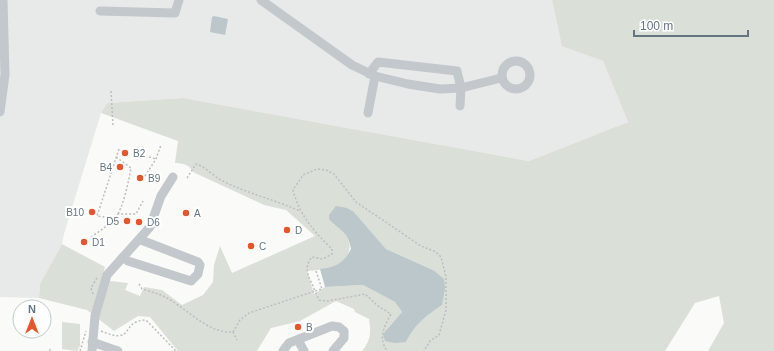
<svg xmlns="http://www.w3.org/2000/svg" width="774" height="351" viewBox="0 0 774 351" font-family="Helvetica,sans-serif">
<style>
.built{fill:#e8e9e9}
.green{fill:#dadfd7;fill-rule:evenodd}
.water{fill:#bbc7cb}
.lines{fill:none;stroke-linecap:round;stroke-linejoin:round}
.path{stroke:#bbbfc2;stroke-width:1.5;stroke-dasharray:2 2;stroke-linecap:butt}
.minor{stroke:#c3c8cc;stroke-width:9}
.poi-dot{fill:#e4572e;stroke:#fff;stroke-width:1.5}
.labels{text-anchor:middle;dominant-baseline:central;stroke-width:4;stroke-linejoin:round;paint-order:stroke}
.poi-label{font-size:10px;fill:#657683;stroke:#fff;text-anchor:start}
</style>
<rect width="100%" height="100%" fill="#fafaf8"/>
<polygon class="built" points="0,0 552,0 562,45 603,61 628,122 529,161 183,98 109,103 101,113 64,234 62,244 40,284 39,298 0,297"/>
<g class="green">
<path d="M552,0H774V351H708L724,323L719,296L695,303L665,351H362C371,340 371,333 369,319L355,312L354,309L336,301L300,321L271,328L257,351H178L150,317L138,316L114,331L87,310L39,298L40,284L62,244L105,267L102,278L110,281L128,283L125,290L140,296L144,287L162,290L182,305L203,295L213,282L214,265L220,246L232,273L315,236L286,210L264,205L193,172C190,165 183,163 175,163L178,141L101,113L108,103L183,98L529,161L628,122L603,61L562,46ZM354,212L386,249L433,270L442,305C425,317 416,323 406,342L383,334L402,312L395,302L363,285L325,287L314,294L307,271C315,270 326,270 335,267C339,266 342,263 344,260C356,246 347,231 333,224Z"/>
<polygon points="62,322 80,324 80,346 77,351 62,349"/>
</g>
<g class="water">
<polygon points="214,16 228,19 225,35 210,32 212,17"/>
<path d="M336,206L347,208L354,212L386,249L433,270L444,279L445,288L442,305C425,317 416,323 406,342L395,343L385,341L383,334L402,312L395,302L363,285L325,287L320,269C336,267 343,264 351,249C348,230 338,230 329,219V215Z"/>
</g>
<g class="lines">
<g class="path">
<polyline points="111,91 113,126"/>
<polyline points="119,149 97,216 111,218 117,214 136,214 143,201"/>
<polyline points="149,157 156,159"/>
<polyline points="145,176 156,159 161,145"/>
<path d="M187,178L196,164C202,165 213,175 219,179C245,193 273,199 300,211"/>
<path d="M91,237C100,231 109,225 116,217C123,208 129,180 131,168L116,157"/>
<path d="M316,271L322,289L315,291L319,300L328,301L365,294L378,306L391,314C384,327 378,338 387,351"/>
<path d="M139,284L142,289C149,291 156,293 163,296C185,306 207,334 233,332L240,320L249,313L315,291C310,278 302,269 312,257L323,259L332,254V249C314,232 299,214 293,190L303,175L317,169L326,170L334,174L356,202L421,246L436,252L441,257L446,277V310L439,335L430,341L424,351"/>
<polyline points="93,294 91,288 97,278"/>
<path d="M101,331C136,346 119,321 146,320L176,351"/>
<polyline points="233,332 237,340"/>
<polyline points="50,351 50,347"/>
<polyline points="80,351 86,331"/>
</g>
<g class="minor">
<polyline points="261,0 352,65 375,76 408,84 440,89 461,88 501,78"/>
<polyline points="100,11 175,13 179,0"/>
<circle cx="516" cy="75" r="14"/>
<polyline points="369,74 378,62 457,71 461,88 460,106"/>
<polyline points="0,112 5,75 3,0"/>
<polyline points="368,113 375,76"/>
<polyline points="123,257 128,261 191,281 198,274 200,265 198,262 141,240"/>
<polyline points="298,340 304,351"/>
<polyline points="92,342 118,351"/>
<polyline points="92,351 95,316 107,275 150,227 161,196 173,177"/>
<polyline points="283,351 289,343 332,326 339,327 344,331 344,338 333,351"/>
</g>
</g>
<g class="poi-dot">
<circle cx="125" cy="153" r="4"/>
<circle cx="120" cy="167" r="4"/>
<circle cx="140" cy="178" r="4"/>
<circle cx="92" cy="212" r="4"/>
<circle cx="186" cy="213" r="4"/>
<circle cx="127" cy="221" r="4"/>
<circle cx="139" cy="222" r="4"/>
<circle cx="287" cy="230" r="4"/>
<circle cx="84" cy="242" r="4"/>
<circle cx="251" cy="246" r="4"/>
<circle cx="298" cy="327" r="4"/>
</g>
<g class="labels">
<g class="poi-label">
<text x="133" y="153">B2</text>
<text x="112" y="167" text-anchor="end">B4</text>
<text x="148" y="178">B9</text>
<text x="84" y="212" text-anchor="end">B10</text>
<text x="194" y="213">A</text>
<text x="119" y="221" text-anchor="end">D5</text>
<text x="147" y="222">D6</text>
<text x="295" y="230">D</text>
<text x="92" y="242">D1</text>
<text x="259" y="246">C</text>
<text x="306" y="327">B</text>
</g>
</g>
<g transform="translate(32 319)"><circle r="19" fill="#ffffff" stroke="#c1c8cd"/>
<path d="M0-3L7 15L0 10L-7 15Z" fill="#e4572e"/>
<text y="-6" font-size="11" font-weight="bold" text-anchor="middle" fill="#657683">N</text>
</g>
<path d="M634 30v6h114v-6" fill="none" stroke="#657683" stroke-width="2"/>
<text x="640" y="30" font-size="12" fill="#657683" stroke="#ffffff" stroke-width="3" paint-order="stroke">100 m</text>
</svg>
